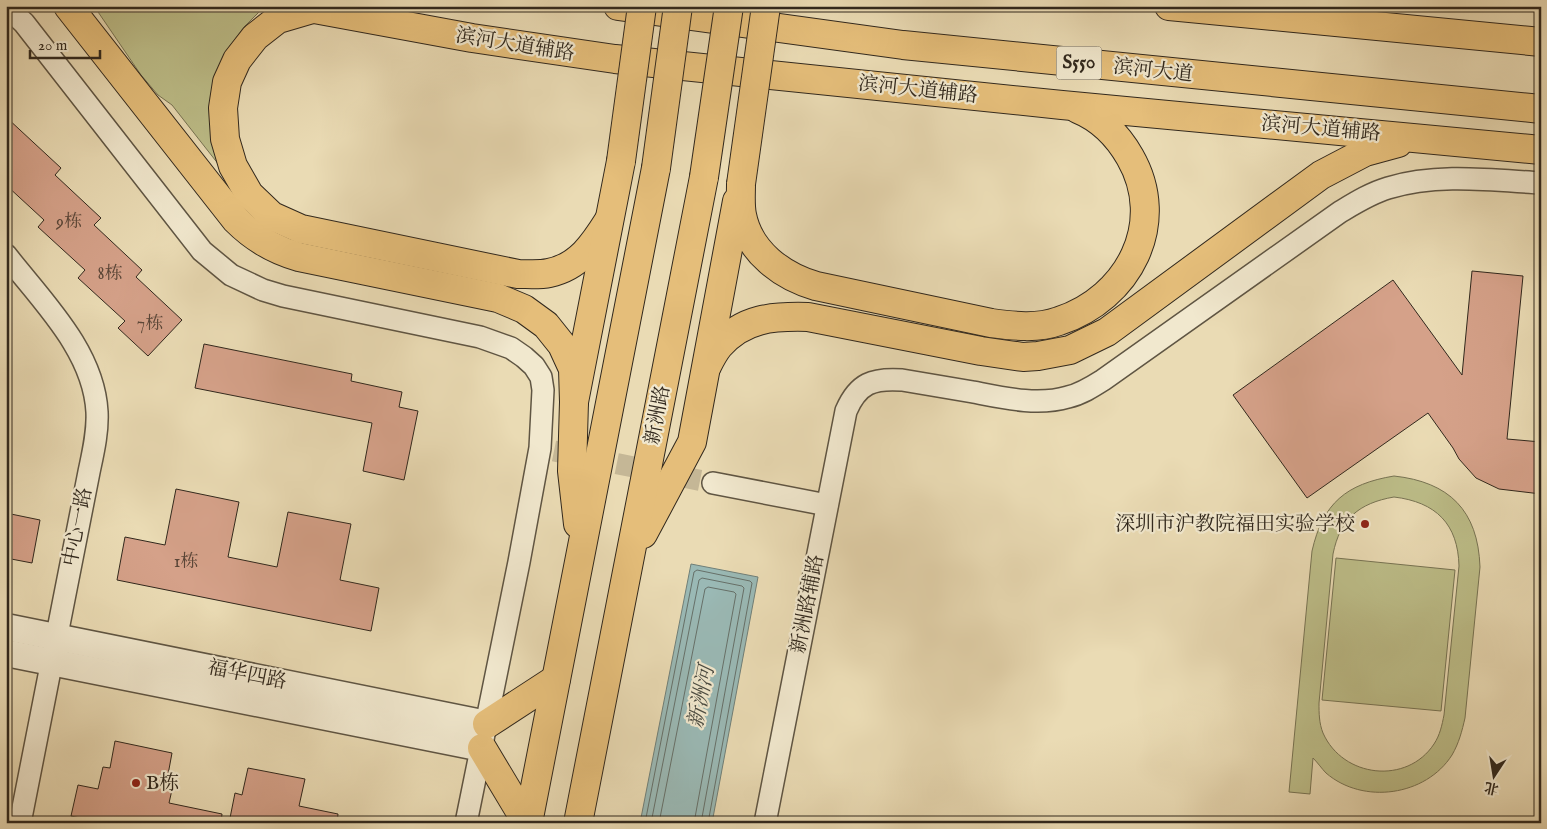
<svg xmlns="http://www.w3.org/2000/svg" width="1547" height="829" viewBox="0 0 1547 829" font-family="'IM FELL English','Noto Serif SC',serif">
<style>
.green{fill:#bdbe89;stroke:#777353;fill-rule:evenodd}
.water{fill:#9ab9b5;stroke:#707f78}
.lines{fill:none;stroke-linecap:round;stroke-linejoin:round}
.shore{stroke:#667069;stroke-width:1}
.building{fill:#d5a189;stroke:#31281d}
.minor-tunnel{stroke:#c5b796;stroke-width:21;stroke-dasharray:21 11;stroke-linecap:butt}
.minor-casing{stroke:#5f5543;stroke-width:24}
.tertiary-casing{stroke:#5f5543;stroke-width:29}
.primary-casing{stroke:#31281d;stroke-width:30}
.trunk-casing{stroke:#31281d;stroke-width:30}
.minor{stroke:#f1e8ce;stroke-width:21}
.tertiary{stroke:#f1e8ce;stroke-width:26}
.primary{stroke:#e5be7a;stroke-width:28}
.trunk{stroke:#e5be7a;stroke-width:28}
.primary-bridge-casing{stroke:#31281d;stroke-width:30;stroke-linecap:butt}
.primary-bridge{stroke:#e5be7a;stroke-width:28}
.poi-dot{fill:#8f2418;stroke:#f1e8ce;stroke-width:2}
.labels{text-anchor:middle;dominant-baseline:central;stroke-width:4.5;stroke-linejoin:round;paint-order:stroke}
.number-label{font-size:18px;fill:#5a4638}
.shield{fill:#f1e8ce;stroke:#6b6252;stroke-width:1}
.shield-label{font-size:19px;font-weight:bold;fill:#31281d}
.street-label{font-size:20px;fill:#31281d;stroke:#f1e8ce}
.poi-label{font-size:20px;fill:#31281d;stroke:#f1e8ce;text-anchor:end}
.water-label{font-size:21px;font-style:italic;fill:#4b4c43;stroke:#f1e8ce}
</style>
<rect width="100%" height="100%" fill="#eadbb4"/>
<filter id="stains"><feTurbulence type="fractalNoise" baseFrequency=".004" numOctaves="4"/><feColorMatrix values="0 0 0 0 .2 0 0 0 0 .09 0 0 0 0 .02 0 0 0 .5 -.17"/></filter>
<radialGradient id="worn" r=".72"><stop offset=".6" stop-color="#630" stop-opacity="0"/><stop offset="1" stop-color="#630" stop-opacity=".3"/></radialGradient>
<g class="green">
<polygon points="94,6 248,6 258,8 260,11 244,27 227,50 230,179 172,105 158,95 141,75"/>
<path d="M1394,476C1449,482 1478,510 1480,567L1465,718C1462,731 1459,743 1452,755C1426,796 1363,805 1326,773C1322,769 1318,763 1313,758L1310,794L1289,792L1312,551C1323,503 1346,484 1394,476ZM1394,497C1436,502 1458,524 1459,566L1444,715C1442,725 1440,735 1434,744C1407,785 1343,778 1323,733C1319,723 1319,713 1319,703L1333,554C1340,519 1359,503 1394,497Z"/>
<polygon points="1336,558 1455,570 1441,711 1322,700"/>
</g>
<polygon class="water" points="691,564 758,577 712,823 640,823"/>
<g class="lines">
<g class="shore">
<polyline points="645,823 694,572 697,570 750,581 752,583 708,823"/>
<polyline points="651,823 699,580 702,578 742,586 744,588 701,823"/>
<polyline points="659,823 705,589 708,587 734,592 736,594 694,823"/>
</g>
</g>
<g class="building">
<polygon points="6,117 61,168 55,175 101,218 94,225 142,270 136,277 182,320 148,356 118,328 125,321 78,278 85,270 38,227 44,220 6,185"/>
<polygon points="1472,271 1523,276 1507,439 1541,442 1541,494 1499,489 1476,478 1459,459 1453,448 1428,413 1307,498 1233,395 1393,280 1462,375"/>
<polygon points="204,344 352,374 351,381 402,392 399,407 418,411 404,480 363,471 372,423 195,388"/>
<polygon points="176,489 239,502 228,557 277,567 288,512 351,524 340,580 379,588 371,631 117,580 125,537 165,545"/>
<polygon points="6,513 40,520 32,563 6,558"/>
<polygon points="115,741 172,753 167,780 174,781 169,803 222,814 221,823 103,823 71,816 78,785 98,789 103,767 110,768"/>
<polygon points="248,768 305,779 299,806 338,814 337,823 229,823 235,793 242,795"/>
</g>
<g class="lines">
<polyline class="minor-tunnel" points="554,451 713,483"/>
<g class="minor-casing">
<g id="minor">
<polyline points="6,6 24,23 202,251 231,275 263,290 283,296 480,337 511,348 524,357 534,366 541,377 543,390 540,448 519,562 466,823"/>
<path d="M6,255C42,301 94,351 97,412C98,432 93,453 89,472L20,823"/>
<polyline points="713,483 827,505"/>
<path d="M765,823L846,411C858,383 873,378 902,380C926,384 949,388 973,392C1004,398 1038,406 1068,397C1081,394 1092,387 1103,380L1340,212C1355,203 1371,193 1388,188C1437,173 1490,180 1541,183"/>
</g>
</g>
<g class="tertiary-casing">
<g id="tertiary">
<polyline points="6,627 487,724"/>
<polyline points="6,653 482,748"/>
</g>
</g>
<g class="primary-casing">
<g id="primary">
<path d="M68,6L236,220C254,238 274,250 299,257L498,298L524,309L546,325L562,345L573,369L574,402"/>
<polyline points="298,6 472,38 615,59 1062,105 1541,150"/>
<path d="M312,9L278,19L255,37L237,60L227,82L223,108L225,139L233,166L249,194L272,216L301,229L518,274C528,274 540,275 549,273C579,267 594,244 609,220"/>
<path d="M741,184C741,194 740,205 742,215C749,252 782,276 816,286L991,323C1014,326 1037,329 1059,321C1129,298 1168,223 1130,157C1118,136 1100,118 1078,109"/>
<path d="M707,366C710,360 714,352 719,346C743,318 773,316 808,317L981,351L1023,357L1038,356L1070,350L1107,332L1321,175L1365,152L1398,143"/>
<polyline points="578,524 572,471 574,402 621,161"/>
<polyline points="643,534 692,442 737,201"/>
<polyline points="487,724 556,679"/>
<polyline points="482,748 527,823"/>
<polyline points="528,823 656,168"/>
<polyline points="578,823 704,177"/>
</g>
</g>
<g class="trunk-casing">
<g id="trunk">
<polyline points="618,6 903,45 1541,109"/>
<polyline points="1169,6 1541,42"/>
</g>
</g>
<use href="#minor" class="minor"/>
<use href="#tertiary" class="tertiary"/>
<use href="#primary" class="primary"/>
<use href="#trunk" class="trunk"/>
<g class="primary-bridge-casing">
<g id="primary-bridge">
<polyline points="621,161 642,6"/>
<polyline points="656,168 678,6"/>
<polyline points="704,177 729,6"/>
<polyline points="741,184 766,6"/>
</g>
</g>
<use href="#primary-bridge" class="primary-bridge"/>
</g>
<g class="poi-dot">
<circle cx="1365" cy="524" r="5"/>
<circle cx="136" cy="783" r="5"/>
</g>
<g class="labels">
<g class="number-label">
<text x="69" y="222">9栋</text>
<text x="110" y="274">8栋</text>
<text x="150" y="324">7栋</text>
<text x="186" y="562">1栋</text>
</g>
<rect class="shield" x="1056.5" y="46.5" width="45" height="33" rx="4"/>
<g class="shield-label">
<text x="1079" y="63">S550</text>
</g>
<g class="street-label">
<text transform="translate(515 45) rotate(9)">滨河大道辅路</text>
<text transform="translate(1153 71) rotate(6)">滨河大道</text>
<text transform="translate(918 90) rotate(6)">滨河大道辅路</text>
<text transform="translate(1321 129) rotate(5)">滨河大道辅路</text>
<text transform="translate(658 415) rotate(-79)">新洲路</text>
<text transform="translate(78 527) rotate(-79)">中心一路</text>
<text transform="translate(808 604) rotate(-79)">新洲路辅路</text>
<text transform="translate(247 675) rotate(11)">福华四路</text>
</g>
<g class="poi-label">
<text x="1355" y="524">深圳市沪教院福田实验学校</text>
<text x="146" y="783" text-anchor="start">B栋</text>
</g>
<g class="water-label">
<text transform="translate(702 697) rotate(-79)">新洲河</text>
</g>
</g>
<rect width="1547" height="829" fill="none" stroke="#eadbb4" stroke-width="25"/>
<rect x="8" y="8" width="1532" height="814" fill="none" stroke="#31281d" stroke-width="2.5"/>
<rect x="12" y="12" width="1522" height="804" fill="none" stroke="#31281d"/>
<g transform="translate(1494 776) rotate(192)" stroke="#f1e8ce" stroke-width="4" paint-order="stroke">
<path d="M0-4L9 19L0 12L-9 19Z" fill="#31281d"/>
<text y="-8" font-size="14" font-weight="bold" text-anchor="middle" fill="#31281d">北</text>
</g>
<path d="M30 50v8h70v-8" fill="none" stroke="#31281d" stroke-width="2.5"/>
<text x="38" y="50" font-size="15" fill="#31281d" stroke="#f1e8ce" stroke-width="4" paint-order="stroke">20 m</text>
<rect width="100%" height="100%" filter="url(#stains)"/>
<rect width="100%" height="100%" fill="url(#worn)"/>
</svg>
